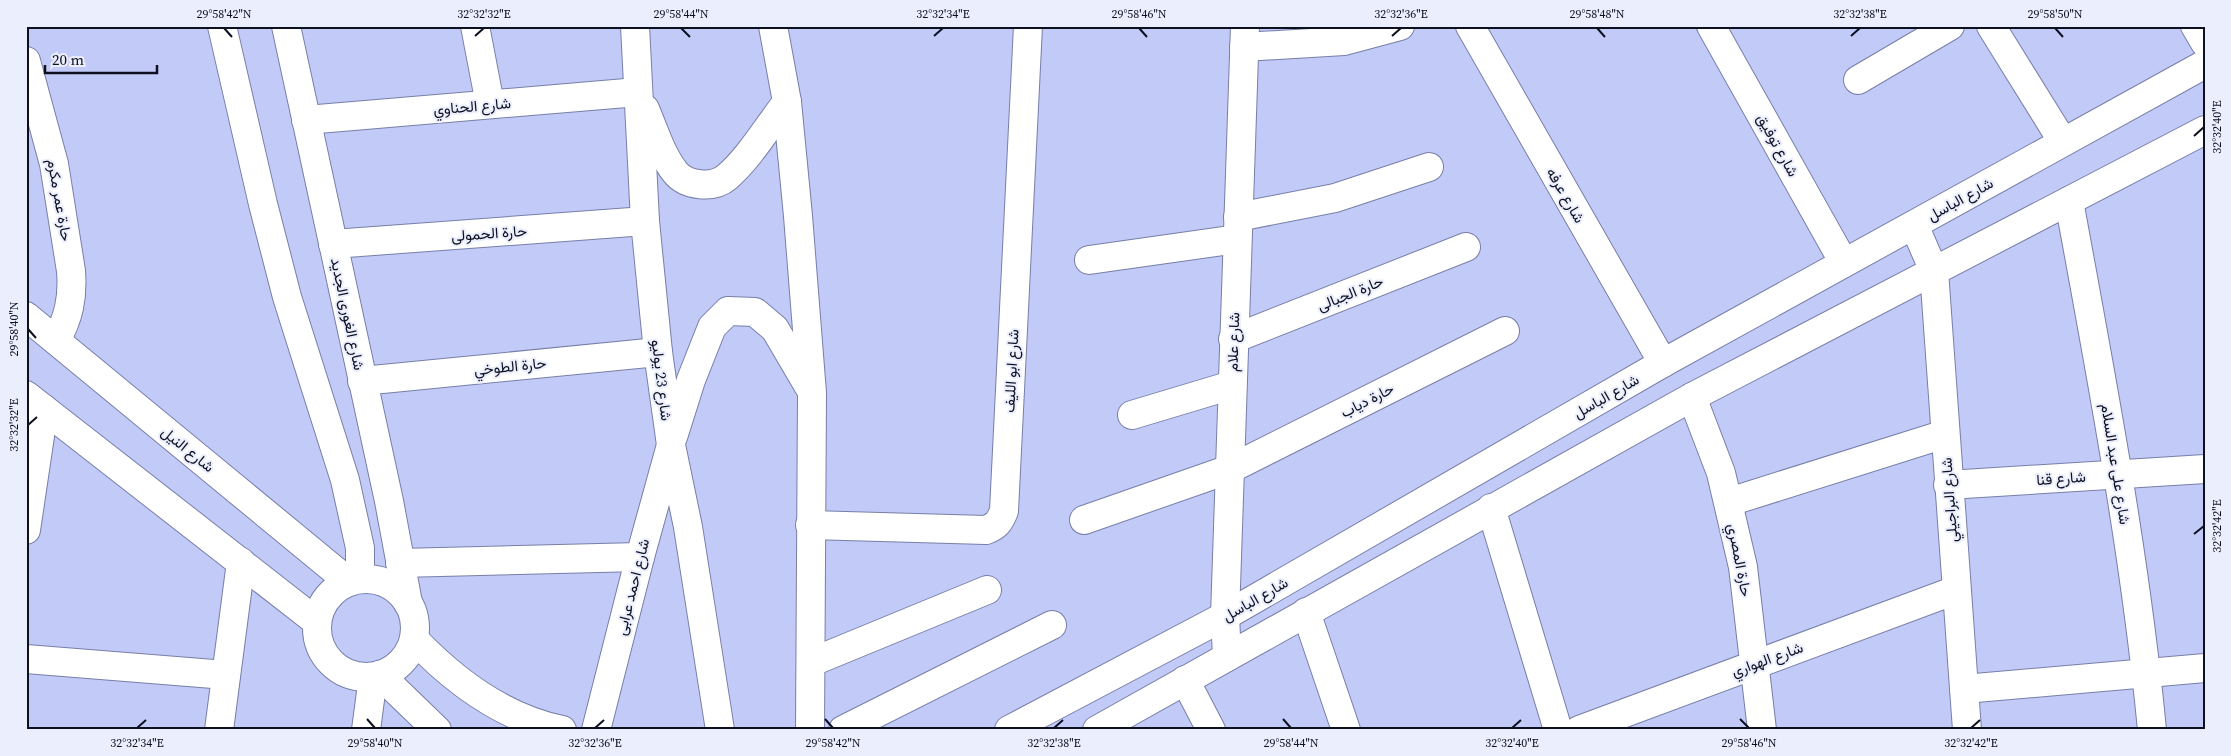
<svg xmlns="http://www.w3.org/2000/svg" width="2231" height="756" viewBox="0 0 2231 756" font-family="'Source Serif 4',Vazirmatn,serif">
<style>
.lines{fill:none;stroke-linecap:round;stroke-linejoin:round}
.minor-casing{stroke:#777fa8;stroke-width:30}
.tertiary-casing{stroke:#777fa8;stroke-width:30}
.secondary-casing{stroke:#777fa8;stroke-width:30}
.primary-casing{stroke:#777fa8;stroke-width:30}
.minor{stroke:#fff;stroke-width:28}
.tertiary{stroke:#fff;stroke-width:28}
.secondary{stroke:#fff;stroke-width:28}
.primary{stroke:#fff;stroke-width:28}
.ticks{fill:none;stroke:#0d101f;stroke-width:2}
.labels{text-anchor:middle;dominant-baseline:central;stroke-width:4;stroke-linejoin:round;paint-order:stroke}
.street-label{font-size:15px;fill:#0d101f;stroke:#ebeefc}
.neatline{fill:none;stroke:#0d101f;stroke-width:2}
.ticks-label{font-size:12px;text-anchor:middle;fill:#0d101f}
</style>
<rect width="100%" height="100%" fill="#c2cbf8"/>
<g class="lines">
<g class="minor-casing">
<g id="minor">
<polyline points="475,26 490,104"/>
<polyline points="1470,26 1663,363"/>
<polyline points="1711,26 1844,263"/>
<polyline points="1991,26 2063,142"/>
<polyline points="2195,26 2205,43"/>
<polyline points="1244,47 1344,41 1400,26"/>
<path d="M26,61L54,164L71,271C73,297 69,318 56,340"/>
<polyline points="1858,80 1950,26"/>
<polyline points="306,120 638,92"/>
<path d="M2069,201C2101,376 2135,552 2152,730"/>
<polyline points="1238,217 1335,198 1429,167"/>
<polyline points="333,244 645,221"/>
<polyline points="1089,260 1237,239"/>
<polyline points="1934,271 1967,730"/>
<polyline points="1233,339 1466,247"/>
<polyline points="362,381 658,352"/>
<polyline points="1692,397 1721,473 1743,567 1762,730"/>
<polyline points="1132,415 1232,385"/>
<polyline points="1948,485 2205,469"/>
<polyline points="1729,502 1945,434"/>
<polyline points="1491,508 1558,730"/>
<polyline points="1084,520 1230,469 1505,331"/>
<path d="M810,525L986,530C997,526 1000,521 1004,511L1028,26"/>
<polyline points="26,530 44,409"/>
<polyline points="400,563 640,557"/>
<polyline points="1306,612 1346,730"/>
<polyline points="1227,657 1225,616 1245,26"/>
<polyline points="26,659 226,675"/>
<polyline points="812,662 987,590"/>
<polyline points="1185,680 1211,730"/>
<polyline points="1964,689 2205,668"/>
<polyline points="219,730 241,562"/>
<polyline points="366,730 373,677"/>
<polyline points="843,730 1052,625"/>
<polyline points="1579,730 1956,590"/>
</g>
</g>
<g class="tertiary-casing">
<g id="tertiary">
<polyline points="222,26 263,204 287,297 345,480 360,548 360,579"/>
<polyline points="286,26 389,501 408,603"/>
<polyline points="596,730 640,557 671,445"/>
</g>
</g>
<g class="secondary-casing">
<g id="secondary">
<polyline points="1914,225 1934,271"/>
<polyline points="26,316 349,582"/>
<polyline points="26,395 317,622"/>
<circle cx="366" cy="628" r="49"/>
<path d="M414,639C455,682 503,718 562,730"/>
<polyline points="380,675 437,730"/>
<polyline points="1009,730 1225,616 1663,363 2205,64"/>
<polyline points="1097,730 1692,397 2205,130"/>
</g>
</g>
<g class="primary-casing">
<g id="primary">
<polyline points="635,26 645,221 658,352 671,445 688,527 720,730"/>
<polyline points="773,26 787,102 798,216 812,393 810,730"/>
<path d="M645,109C654,130 661,154 675,172C686,186 713,189 727,177C750,157 768,126 787,102"/>
<polyline points="673,437 691,380 712,327 728,311 755,312 775,329 809,387"/>
</g>
</g>
<use href="#minor" class="minor"/>
<use href="#tertiary" class="tertiary"/>
<use href="#secondary" class="secondary"/>
<use href="#primary" class="primary"/>
</g>
<path class="ticks" d="M224,28L232,37M681,28L690,37M1139,28L1147,37M1597,28L1605,37M2055,28L2063,37M475,36L484,28M934,36L943,28M1392,36L1401,28M1851,36L1860,28M2194,136L2204,127M28,329L36,338M28,425L37,417M2194,534L2204,526M367,719L375,728M825,719L833,728M1283,719L1291,728M1740,719L1749,728M137,728L146,720M595,728L604,720M1054,728L1063,720M1512,728L1521,720M1971,728L1980,720"/>
<g class="labels">
<g class="street-label">
<text transform="translate(472 106) rotate(-5)">شارع الحناوي</text>
<text transform="translate(1778 145) rotate(61)">شارع توفيق</text>
<text transform="translate(1566 195) rotate(60)">شارع عرفه</text>
<text transform="translate(1960 199) rotate(-29)">شارع الباسل</text>
<text transform="translate(60 200) rotate(80)">حارة عمر مكرم</text>
<text transform="translate(489 233) rotate(-4)">حارة الحمولى</text>
<text transform="translate(1350 293) rotate(-22)">حارة الجبالى</text>
<text transform="translate(348 314) rotate(78)">شارع الغورى الجديد</text>
<text transform="translate(1233 342) rotate(-88)">شارع علام</text>
<text transform="translate(510 366) rotate(-6)">حارة الطوخي</text>
<text transform="translate(1011 371) rotate(-87)">شارع ابو الليف</text>
<text transform="translate(662 380) rotate(83)">شارع 23 يوليو</text>
<text transform="translate(1606 396) rotate(-30)">شارع الباسل</text>
<text transform="translate(1367 400) rotate(-27)">حارة دياب</text>
<text transform="translate(188 449) rotate(39)">شارع النيل</text>
<text transform="translate(2116 464) rotate(81)">شارع على عبد السلام</text>
<text transform="translate(2061 478) rotate(-4)">شارع قنا</text>
<text transform="translate(1949 500) rotate(-94)">شارع البراجيلي</text>
<text transform="translate(1740 560) rotate(79)">حارة المصري</text>
<text transform="translate(632 587) rotate(-76)">شارع احمد عرابى</text>
<text transform="translate(1255 599) rotate(-30)">شارع الباسل</text>
<text transform="translate(1767 659) rotate(-20)">شارع الهواري</text>
</g>
</g>
<rect width="2231" height="756" fill="none" stroke="#ebeefc" stroke-width="55"/>
<path d="M45 65v8h112v-8" fill="none" stroke="#0d101f" stroke-width="2.5"/>
<text x="52" y="65" font-size="15" fill="#0d101f" stroke="#ebeefc" stroke-width="4" paint-order="stroke">20 m</text>
<rect x="28" y="28" width="2176" height="700" class="neatline"/>
<g class="ticks-label">
<text x="224" y="18">29°58'42"N</text>
<text x="484" y="18">32°32'32"E</text>
<text x="681" y="18">29°58'44"N</text>
<text x="943" y="18">32°32'34"E</text>
<text x="1139" y="18">29°58'46"N</text>
<text x="1401" y="18">32°32'36"E</text>
<text x="1597" y="18">29°58'48"N</text>
<text x="1860" y="18">32°32'38"E</text>
<text x="2055" y="18">29°58'50"N</text>
<text transform="translate(2217 127) rotate(-90)" y="4">32°32'40"E</text>
<text transform="translate(14 329) rotate(-90)" y="4">29°58'40"N</text>
<text transform="translate(14 425) rotate(-90)" y="4">32°32'32"E</text>
<text transform="translate(2217 526) rotate(-90)" y="4">32°32'42"E</text>
<text x="137" y="747">32°32'34"E</text>
<text x="375" y="747">29°58'40"N</text>
<text x="595" y="747">32°32'36"E</text>
<text x="833" y="747">29°58'42"N</text>
<text x="1054" y="747">32°32'38"E</text>
<text x="1291" y="747">29°58'44"N</text>
<text x="1512" y="747">32°32'40"E</text>
<text x="1749" y="747">29°58'46"N</text>
<text x="1971" y="747">32°32'42"E</text>
</g>
</svg>
